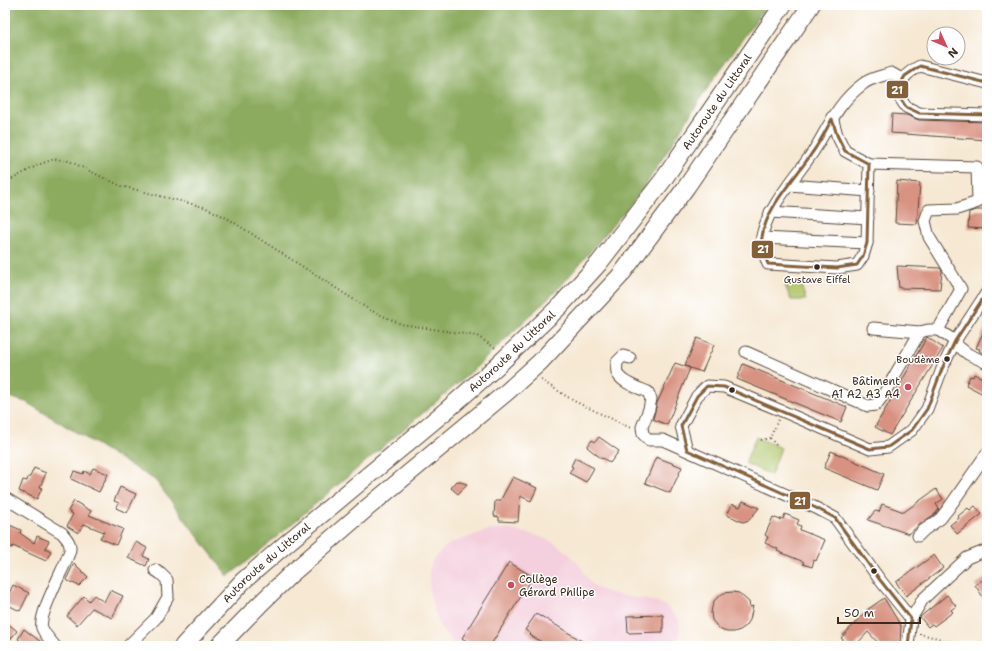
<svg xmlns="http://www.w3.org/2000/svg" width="992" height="651" viewBox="0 0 992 651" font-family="'Shantell Sans',sans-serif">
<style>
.built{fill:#f4cfdd}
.green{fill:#b0c66a;stroke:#767844}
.forest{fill:#8cab5e;stroke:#646a3e}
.building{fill:#d89281}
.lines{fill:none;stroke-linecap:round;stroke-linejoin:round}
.minor-casing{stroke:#574639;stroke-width:13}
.highway-casing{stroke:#574639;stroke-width:19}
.path{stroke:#574639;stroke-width:2;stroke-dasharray:1 3;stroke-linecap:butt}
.minor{stroke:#fff;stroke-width:11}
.highway{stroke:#fff;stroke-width:17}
.bus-1-casing{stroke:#fff;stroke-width:6}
.bus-1{stroke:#845f38;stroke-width:3}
.bus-dot{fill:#3b2a1e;stroke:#fff;stroke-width:1.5}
.poi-dot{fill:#d1495b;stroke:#fff;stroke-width:1.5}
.labels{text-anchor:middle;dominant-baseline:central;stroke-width:3;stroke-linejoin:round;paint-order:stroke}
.bus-label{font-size:10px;fill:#3b2a1e;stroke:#fff}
.street-label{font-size:11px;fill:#3b2a1e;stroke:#fff}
.poi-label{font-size:11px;fill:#3b2a1e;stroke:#fff;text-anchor:end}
.line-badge{stroke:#fff;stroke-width:1.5}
.badge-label{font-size:11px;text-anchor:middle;font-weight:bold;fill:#fff}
</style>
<rect width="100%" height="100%" fill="#fff"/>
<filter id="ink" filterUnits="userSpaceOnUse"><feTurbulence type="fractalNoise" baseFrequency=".025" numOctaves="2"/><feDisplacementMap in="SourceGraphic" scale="8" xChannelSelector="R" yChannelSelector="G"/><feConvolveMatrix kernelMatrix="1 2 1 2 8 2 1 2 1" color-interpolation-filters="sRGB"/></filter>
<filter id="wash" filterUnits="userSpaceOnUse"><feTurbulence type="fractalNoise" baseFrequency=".012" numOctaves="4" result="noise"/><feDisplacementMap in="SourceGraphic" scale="16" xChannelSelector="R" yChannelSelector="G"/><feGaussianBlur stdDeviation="0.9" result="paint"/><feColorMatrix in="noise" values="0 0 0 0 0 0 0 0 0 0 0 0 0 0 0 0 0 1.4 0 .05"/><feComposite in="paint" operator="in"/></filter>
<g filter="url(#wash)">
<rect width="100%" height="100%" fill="#f6e8d3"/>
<polygon class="built" points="507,529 535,535 553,542 568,553 580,566 590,582 596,588 614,594 658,602 666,606 679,619 680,637 673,646 458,646 453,643 441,629 435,613 430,595 429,577 430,568 433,559 445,547 454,542 489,530"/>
<g class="green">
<polygon points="785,285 801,285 806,300 791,300"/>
<polygon points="756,437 781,448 771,475 745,463"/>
</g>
<polygon class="forest" points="5,5 767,5 710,84 641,192 560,287 469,374 248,561 228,576 155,480 26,402 5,396"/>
<g id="blocks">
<g class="building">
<polygon points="892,114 906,115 919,120 987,122 987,140 891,133"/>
<polygon points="897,181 920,183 917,224 895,223"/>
<polygon points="977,210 987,210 987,229 968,228 969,212"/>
<polygon points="897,266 940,268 942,271 940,289 899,288"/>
<polygon points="987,324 987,355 979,351 980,349 976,348"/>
<polygon points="927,337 943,348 890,435 875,427"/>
<polygon points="697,338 714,345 702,372 690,368 667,425 653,419 657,403 675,363 690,368 685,365"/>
<polygon points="743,364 847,407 841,422 737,379"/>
<polygon points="974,374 987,380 987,396 966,385 970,376 973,377"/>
<polygon points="599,437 619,451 610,463 603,458 602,459 587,447 592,440 595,442"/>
<polygon points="831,451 884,474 877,490 824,468"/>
<polygon points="656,457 682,467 670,493 645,483"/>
<polygon points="575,458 594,468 586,482 569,473 573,467 571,466"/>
<polygon points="34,468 46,473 40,487 42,488 37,499 19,491 23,480 27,481 28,477 30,477"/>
<polygon points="93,468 108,474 99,492 71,479 74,471 83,474 84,471 90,474"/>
<polygon points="513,477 537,488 531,501 520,496 518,522 499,521 499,517 494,516 495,501 500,501"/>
<polygon points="457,481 467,484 458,494 451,488"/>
<polygon points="120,487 136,494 127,513 116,508 119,503 114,501"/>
<polygon points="936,489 943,499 936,504 939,509 935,514 920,524 909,534 868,520 875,511 879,512 882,504 904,512"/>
<polygon points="74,501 91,511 89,515 123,529 116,545 100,538 104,532 84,524 78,533 67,526 73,514 68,511"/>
<polygon points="743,501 759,508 749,520 743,522 727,515 732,504 740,507"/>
<polygon points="975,506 982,514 957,534 950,525 959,518 958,516 968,508 970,510"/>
<polygon points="785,514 799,520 797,524 801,526 800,530 825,540 816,561 814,560 812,567 803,564 804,562 777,551 778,549 765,543 768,537 765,535 773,517 780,520 781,518 783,519"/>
<polygon points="5,523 21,530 20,533 34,543 37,536 49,541 45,548 51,551 46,561 13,546 12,548 5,545"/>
<polygon points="136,542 147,548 143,556 149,559 146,566 128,558"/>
<polygon points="934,555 943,568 906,596 896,582"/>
<polygon points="509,562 533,577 490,646 474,646 462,638"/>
<polygon points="74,563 88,577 79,586 66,580"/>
<polygon points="987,577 987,603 975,585"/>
<polygon points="13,585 29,593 20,611 6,604 6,600"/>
<polygon points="110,590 123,596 112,618 92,608 77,625 67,616 84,596 89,601 94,595 104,602"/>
<polygon points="732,592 739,593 749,602 750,607 753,606 750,620 746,626 740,630 734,632 727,632 721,630 716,625 712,620 711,613 712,607 714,601 719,596 724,593"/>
<polygon points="947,595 956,606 951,610 953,612 934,626 932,624 928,627 920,617"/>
<polygon points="884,598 901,626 900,646 881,646 868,632 855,646 850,646 841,638 867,610"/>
<polygon points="536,614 541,617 541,616 590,646 548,646 530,635 531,634 525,630"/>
<polygon points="663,615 663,632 628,633 627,616"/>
<polygon points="5,621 17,631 5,646"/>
<polygon points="24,629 46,646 27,646 18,639"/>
</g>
</g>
</g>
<g filter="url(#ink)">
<use href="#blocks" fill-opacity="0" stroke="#574639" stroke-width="1"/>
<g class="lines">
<g class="minor-casing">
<g id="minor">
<path d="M987,83L920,66C906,73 903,78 896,92L906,107L919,113L987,115"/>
<path d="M832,117L837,135L845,151L869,164L867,243L863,256L857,265L837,268L768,264C764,253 759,244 763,232C770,204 797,176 813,152C829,127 837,103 863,84C870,78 883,76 891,73L902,79"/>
<polyline points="869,164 977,167 978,202 957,209 929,210 925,221 929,237 961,289 938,330"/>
<polyline points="789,185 869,191"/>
<polyline points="770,212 868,218"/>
<polyline points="762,238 867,243"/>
<polyline points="873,328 920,332 928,330 938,330 955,341"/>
<polyline points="954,343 968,354 987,363"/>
<polyline points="746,352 868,406 876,405 882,397 920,332"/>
<path d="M630,358L623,356L617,362C617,365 616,370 617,372C619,382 639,388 648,392L651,399L649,409L642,427L643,434L649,440H663L816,508L835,518L880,580L911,619"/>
<polyline points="687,450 681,426 697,396 707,386 724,387 782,411 870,449 888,447 912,430 927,409 942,369 955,341 987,292"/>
<path d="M5,498L62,533C65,537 70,541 70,547C71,551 67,557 66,561C60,575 38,617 42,628C45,635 51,641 55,646"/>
<polyline points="918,536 924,530 940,519 948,509 987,453"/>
<polyline points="128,646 156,618 168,597 167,580 161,574 155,570"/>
<polyline points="908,646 911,619 923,599 967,558 987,550"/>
</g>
</g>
<g class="highway-casing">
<g id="highway">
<path id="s1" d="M183,646L243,581L287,543L448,409L497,366L560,306L599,263L663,180L783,5"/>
<polyline points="219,646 259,605 291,574 367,508 508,391 540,362 620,276 687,186 811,5"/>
</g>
</g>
<g class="path">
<polyline points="5,183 38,165 54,159 69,161 121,186 204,207 227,218 370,310 401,324 477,336 497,349"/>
<polyline points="541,380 574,401 631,428"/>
<polyline points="761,440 770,438"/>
<polyline points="776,445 770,438 778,420"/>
<polyline points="920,633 920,634 942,639 947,646"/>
</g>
<use href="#minor" class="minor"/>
<use href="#highway" class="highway"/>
<g class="bus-1-casing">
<g id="bus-1">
<polyline points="987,83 920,66 905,76 896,92 906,107 919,113 987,115"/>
<path d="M832,119L837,135L845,151L869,164L867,243L863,256L857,265L837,268L768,264C765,256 760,247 762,237C767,205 795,179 812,153C820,142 826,130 832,119Z"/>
<polyline points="908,646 911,619 880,580 835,518 816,508 687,450 681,426 697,396 707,386 724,387 870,449 888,447 912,430 927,409 942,369 955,341 987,292"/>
</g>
</g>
<use href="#bus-1" class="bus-1"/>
</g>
</g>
<g class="bus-dot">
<circle cx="817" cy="267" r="3.5"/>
<circle cx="947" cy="359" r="3.5"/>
<circle cx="732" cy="390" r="3.5"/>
<circle cx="874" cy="571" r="3.5"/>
</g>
<g class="poi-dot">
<circle cx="908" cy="387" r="4"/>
<circle cx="511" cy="585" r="4"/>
</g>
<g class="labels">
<g class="bus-label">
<text x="817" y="279">Gustave Eiffel</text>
<text x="940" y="359" text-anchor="end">Boudème</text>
</g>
<g class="street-label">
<text stroke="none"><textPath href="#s1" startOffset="766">Autoroute du Littoral</textPath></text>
<text stroke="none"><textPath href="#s1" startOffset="442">Autoroute du Littoral</textPath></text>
<text stroke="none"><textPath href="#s1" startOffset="118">Autoroute du Littoral</textPath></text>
</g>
<g class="poi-label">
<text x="900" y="381">Bâtiment<tspan x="900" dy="13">A1 A2 A3 A4</tspan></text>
<text x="519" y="579" text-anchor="start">Collège<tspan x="519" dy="13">Gérard Philipe</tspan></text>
</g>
</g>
<g class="line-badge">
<rect x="886" y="80" width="23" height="19" rx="4" fill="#845f38"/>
<rect x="751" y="240" width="23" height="19" rx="4" fill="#845f38"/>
<rect x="789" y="491" width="22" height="19" rx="4" fill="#845f38"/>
</g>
<g class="badge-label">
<text x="897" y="94">21</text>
<text x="763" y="253">21</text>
<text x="800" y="505">21</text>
</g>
<rect width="992" height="651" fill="none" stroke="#fff" stroke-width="20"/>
<g transform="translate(946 46) rotate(134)"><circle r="19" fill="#ffffff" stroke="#b1aaa5"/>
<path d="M0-3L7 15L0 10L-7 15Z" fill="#d1495b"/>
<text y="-6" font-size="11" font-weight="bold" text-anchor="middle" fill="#3b2a1e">N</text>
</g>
<path d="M838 617v6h82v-6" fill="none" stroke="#3b2a1e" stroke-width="2"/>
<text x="844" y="617" font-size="12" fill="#3b2a1e" stroke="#ffffff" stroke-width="3" paint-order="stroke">50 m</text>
</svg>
